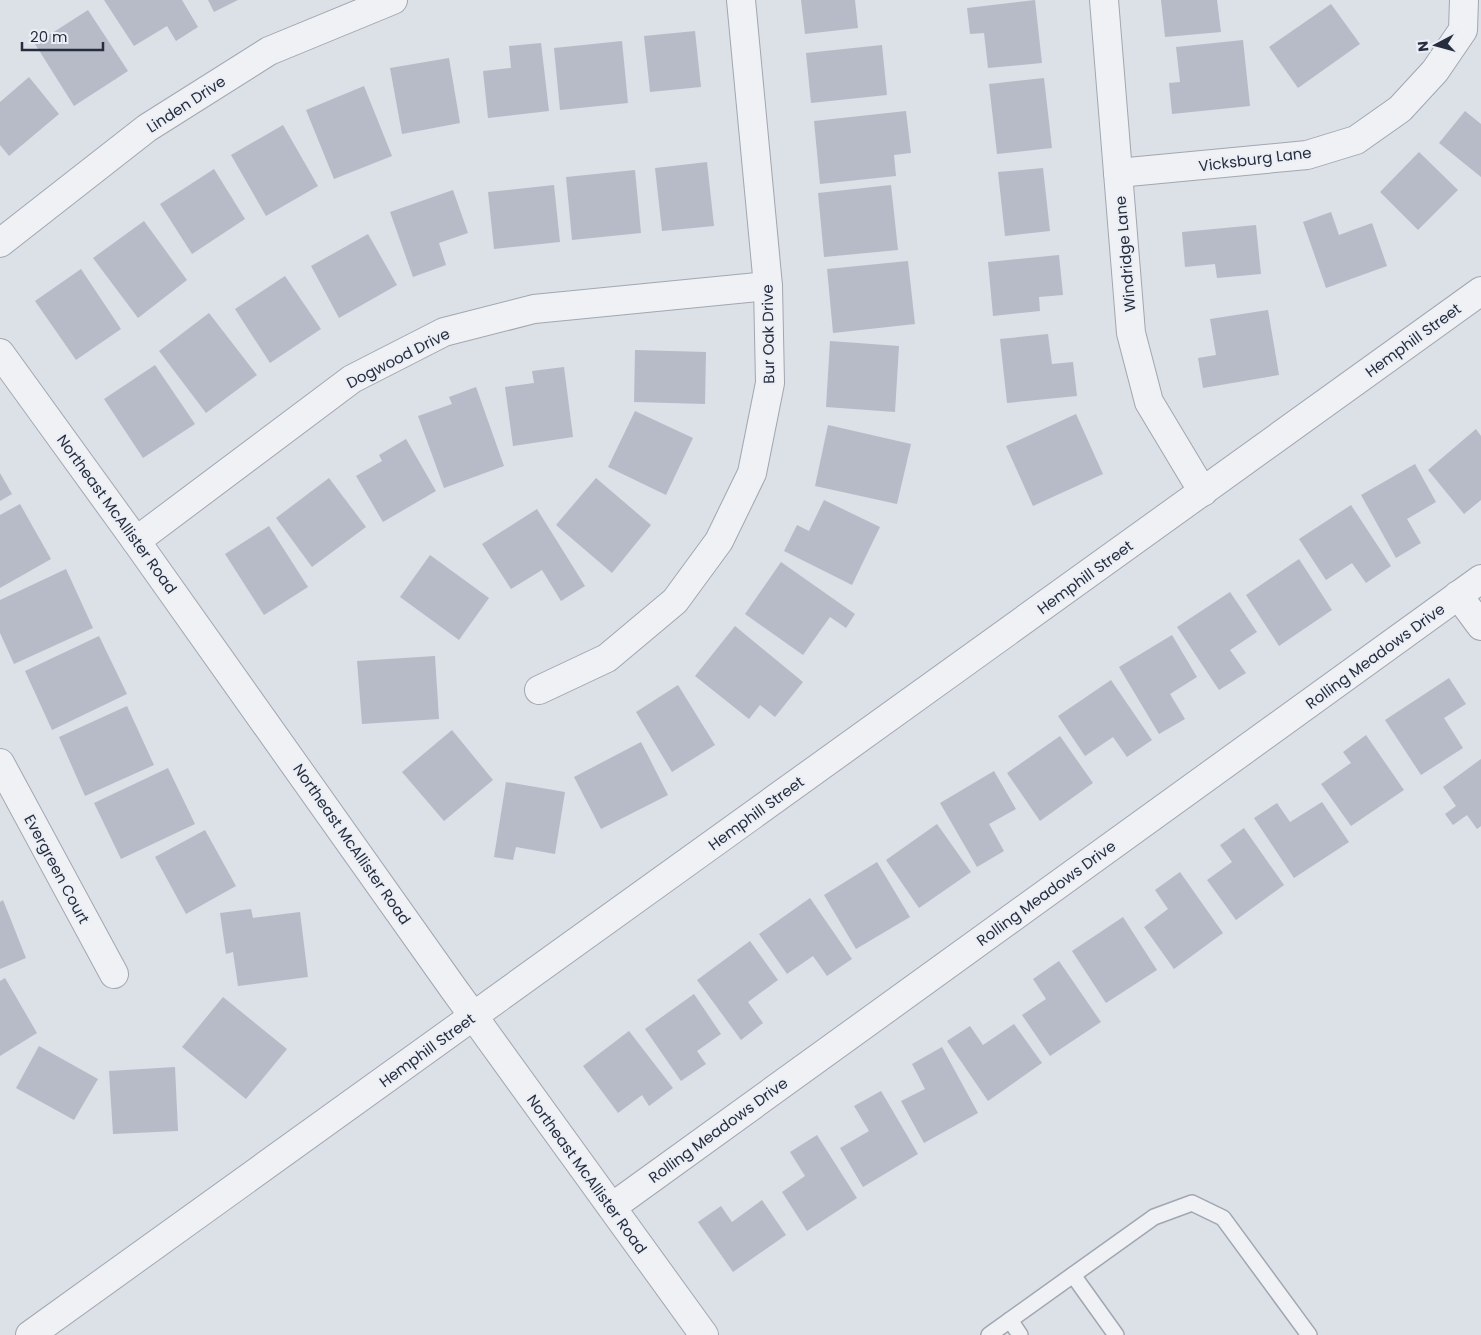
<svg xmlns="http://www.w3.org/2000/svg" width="1481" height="1335" viewBox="0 0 1481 1335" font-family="Poppins,sans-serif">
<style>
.building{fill:#b6bbc7}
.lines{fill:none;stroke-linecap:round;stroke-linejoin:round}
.service-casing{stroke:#a1a7b1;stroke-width:18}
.minor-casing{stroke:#a1a7b1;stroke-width:30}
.tertiary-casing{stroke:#a1a7b1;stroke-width:30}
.service{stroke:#eff1f5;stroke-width:15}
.minor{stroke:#eff1f5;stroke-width:28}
.tertiary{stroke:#eff1f5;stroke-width:28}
.labels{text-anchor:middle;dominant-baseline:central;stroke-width:4;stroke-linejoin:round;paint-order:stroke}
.street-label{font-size:15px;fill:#252d3e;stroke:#ebeff5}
</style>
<rect width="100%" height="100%" fill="#dce0e7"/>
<g class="building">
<polygon points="104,0 182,0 198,27 176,41 167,26 134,46"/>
<polygon points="208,0 238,0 214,12"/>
<polygon points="801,0 855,0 858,28 805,34"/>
<polygon points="1035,0 1042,63 988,68 984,33 970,34 967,8"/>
<polygon points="1161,0 1217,0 1221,32 1165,37"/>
<polygon points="1331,4 1360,44 1298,88 1269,47"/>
<polygon points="88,10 128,71 74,106 35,44"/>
<polygon points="695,31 701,87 650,92 644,36"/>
<polygon points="1243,40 1250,106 1172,114 1169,83 1180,82 1176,47"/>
<polygon points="622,41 628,103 560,110 554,48"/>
<polygon points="541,43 549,111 488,118 483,71 511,68 509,46"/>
<polygon points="882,45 887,95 811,103 806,53"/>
<polygon points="449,58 460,123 402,134 390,68"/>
<polygon points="29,77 59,114 9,156 0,145 0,102"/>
<polygon points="1044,78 1052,148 997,154 989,84"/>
<polygon points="364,86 392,156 334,179 306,110"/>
<polygon points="906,111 911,153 894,155 896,176 820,184 814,121"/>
<polygon points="1465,111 1481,124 1481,177 1439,143"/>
<polygon points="283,125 318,186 266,216 231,155"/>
<polygon points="1419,152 1458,190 1418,230 1380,192"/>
<polygon points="707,162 714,226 662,231 655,168"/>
<polygon points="1043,168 1050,231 1005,236 998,172"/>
<polygon points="214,169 245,219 192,254 160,204"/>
<polygon points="635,170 641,233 572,240 566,177"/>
<polygon points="554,185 560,242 494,249 488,192"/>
<polygon points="891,185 898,250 824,257 818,193"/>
<polygon points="453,190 468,233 439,243 446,265 413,277 390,212"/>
<polygon points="1331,212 1339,235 1372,223 1387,266 1326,288 1303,222"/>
<polygon points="144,221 187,280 138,318 93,258"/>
<polygon points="1256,225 1261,274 1217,278 1215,264 1185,267 1182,232"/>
<polygon points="368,234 397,285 339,318 311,266"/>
<polygon points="1059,255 1063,295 1039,297 1040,311 993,316 988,262"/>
<polygon points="908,261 915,324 833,333 827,269"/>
<polygon points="81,269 121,329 76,360 35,301"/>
<polygon points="285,276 321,329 270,363 235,309"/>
<polygon points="1268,310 1279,375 1203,388 1198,358 1216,355 1210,319"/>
<polygon points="209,313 257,375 206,413 159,351"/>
<polygon points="1048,334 1052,364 1073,362 1077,396 1007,403 1000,339"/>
<polygon points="830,341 899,346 895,412 826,407"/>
<polygon points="635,350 706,352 705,404 634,402"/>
<polygon points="155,365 195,424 143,458 104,399"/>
<polygon points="564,367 573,437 513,446 505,387 534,383 532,371"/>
<polygon points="476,387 504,466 444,488 418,416 452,404 449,397"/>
<polygon points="635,411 693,438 666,495 608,467"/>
<polygon points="1076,414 1103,474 1033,506 1006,446"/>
<polygon points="828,425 911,444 897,504 815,486"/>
<polygon points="1476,429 1481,436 1481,500 1464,514 1428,470"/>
<polygon points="406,439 436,491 383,522 356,476 382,461 379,455"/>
<polygon points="1415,464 1436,502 1407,519 1421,543 1396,558 1361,495"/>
<polygon points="0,473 12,494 0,501"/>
<polygon points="329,478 366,527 312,567 276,518"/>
<polygon points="596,478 651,525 612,573 556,525"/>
<polygon points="824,500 880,527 852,585 784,551 797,525 809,531"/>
<polygon points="20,504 51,559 0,588 0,515"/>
<polygon points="1351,505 1391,566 1366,583 1352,563 1326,580 1299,539"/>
<polygon points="537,509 585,586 561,601 542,570 511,589 482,544"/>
<polygon points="269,526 308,587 264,615 225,554"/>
<polygon points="430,555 489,598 459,640 400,597"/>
<polygon points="1299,559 1332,610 1279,646 1246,595"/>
<polygon points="781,562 855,614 846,628 830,617 803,655 745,614"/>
<polygon points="66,569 93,628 14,664 0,633 0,600"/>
<polygon points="1230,592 1257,632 1230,650 1246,673 1219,690 1177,627"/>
<polygon points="735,626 803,682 775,717 760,705 749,719 695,676"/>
<polygon points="1172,635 1197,677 1170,694 1185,719 1159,734 1119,667"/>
<polygon points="99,636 127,694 52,730 25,671"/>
<polygon points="435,656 439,719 362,724 357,661"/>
<polygon points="1449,678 1466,704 1444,718 1463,748 1421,775 1385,720"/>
<polygon points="1111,680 1152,740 1127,757 1113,737 1085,756 1058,716"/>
<polygon points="678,685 715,745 672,772 636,712"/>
<polygon points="127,706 154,765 85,796 59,737"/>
<polygon points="452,730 493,780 444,821 402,772"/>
<polygon points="1366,735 1404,790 1351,826 1321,784 1351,763 1343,752"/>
<polygon points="1060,736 1093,783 1040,821 1007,773"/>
<polygon points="641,742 668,795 601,829 574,777"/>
<polygon points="1481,759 1481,826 1477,829 1467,815 1453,825 1445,814 1456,806 1443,787"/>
<polygon points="168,768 195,824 121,859 94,803"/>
<polygon points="994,771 1016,809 989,824 1004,851 977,867 940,803"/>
<polygon points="506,782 565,792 555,854 516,847 513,860 494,857"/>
<polygon points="1322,802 1349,842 1294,878 1254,818 1277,803 1290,822"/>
<polygon points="937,824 971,872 919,908 886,860"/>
<polygon points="1244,828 1284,885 1236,920 1207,880 1232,862 1220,845"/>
<polygon points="205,830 236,886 186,914 155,857"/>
<polygon points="877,862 910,917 856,949 824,895"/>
<polygon points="1180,872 1223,933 1174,969 1144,927 1168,909 1155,890"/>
<polygon points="810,898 852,959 827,976 813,956 787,974 759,934"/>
<polygon points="3,900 26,958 0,969 0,902"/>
<polygon points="251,909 253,918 300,912 308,977 238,986 233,952 226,954 220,913"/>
<polygon points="1123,917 1157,970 1106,1003 1072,951"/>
<polygon points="750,941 778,980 748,1002 763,1023 741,1040 697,980"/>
<polygon points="1059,961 1101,1022 1050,1056 1022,1015 1046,999 1033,979"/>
<polygon points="5,978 37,1033 0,1056 0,981"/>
<polygon points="694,994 721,1034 697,1051 706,1064 681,1081 645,1029"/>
<polygon points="223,997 287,1049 246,1099 182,1047"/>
<polygon points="1014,1024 1042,1063 988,1101 947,1041 970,1026 983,1045"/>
<polygon points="629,1031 673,1088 649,1106 642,1095 618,1113 583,1066"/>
<polygon points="39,1046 98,1079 74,1120 16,1088"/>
<polygon points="942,1047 978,1113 924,1143 901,1101 925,1089 912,1064"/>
<polygon points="175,1067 178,1131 113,1134 109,1071"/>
<polygon points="881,1091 918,1154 863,1187 840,1148 869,1131 854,1106"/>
<polygon points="817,1135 857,1198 807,1231 782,1192 805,1176 790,1152"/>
<polygon points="762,1200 786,1235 733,1272 698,1222 721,1206 732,1222"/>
</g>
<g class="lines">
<g class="service-casing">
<g id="service">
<polyline points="1073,1275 1116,1335"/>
<polyline points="1010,1320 1020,1335"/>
<polyline points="989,1335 1154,1217 1192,1203 1223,1218 1309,1335"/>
</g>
</g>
<g class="minor-casing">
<g id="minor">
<polyline points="1104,0 1131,333 1149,402 1203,492"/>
<polyline points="1118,173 1307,155 1356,140 1400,109 1435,71 1463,30 1464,0"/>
<polyline points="0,243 147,128 269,51 393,0"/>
<polyline points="136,541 352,379 444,332 534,309 768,286"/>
<polyline points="1458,595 1481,626"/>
<polyline points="539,690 607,658 675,601 719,541 752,473 770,383 768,286 741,0"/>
<polyline points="0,763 114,974"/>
<polyline points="612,1207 1481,579"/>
</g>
</g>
<g class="tertiary-casing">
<g id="tertiary">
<polyline points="0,353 136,541 453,988 704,1335"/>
<polyline points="30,1335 1481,291"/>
</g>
</g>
<use href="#service" class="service"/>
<use href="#minor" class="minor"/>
<use href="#tertiary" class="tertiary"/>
</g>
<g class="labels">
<g class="street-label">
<text transform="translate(186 104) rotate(-33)">Linden Drive</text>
<text transform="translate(1255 159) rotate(-7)">Vicksburg Lane</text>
<text transform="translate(1125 254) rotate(-95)">Windridge Lane</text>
<text transform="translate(768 334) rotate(-91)">Bur Oak Drive</text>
<text transform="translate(1413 340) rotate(-36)">Hemphill Street</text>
<text transform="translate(398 358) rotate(-27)">Dogwood Drive</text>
<text transform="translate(117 514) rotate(54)">Northeast McAllister Road</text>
<text transform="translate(1085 577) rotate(-36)">Hemphill Street</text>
<text transform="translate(1375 656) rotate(-36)">Rolling Meadows Drive</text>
<text transform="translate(756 813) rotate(-36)">Hemphill Street</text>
<text transform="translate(352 844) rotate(55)">Northeast McAllister Road</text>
<text transform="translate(57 869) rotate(62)">Evergreen Court</text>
<text transform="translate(1046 893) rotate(-36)">Rolling Meadows Drive</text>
<text transform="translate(427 1050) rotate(-36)">Hemphill Street</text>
<text transform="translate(718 1130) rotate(-36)">Rolling Meadows Drive</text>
<text transform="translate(587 1174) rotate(54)">Northeast McAllister Road</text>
</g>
</g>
<g transform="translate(1436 45) rotate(264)" stroke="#ebeff5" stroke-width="4" paint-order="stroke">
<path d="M0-4L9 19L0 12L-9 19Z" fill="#252d3e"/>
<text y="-8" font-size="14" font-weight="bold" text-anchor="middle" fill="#252d3e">N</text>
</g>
<path d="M22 42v8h81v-8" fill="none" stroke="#252d3e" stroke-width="2.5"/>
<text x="30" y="42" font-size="15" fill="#252d3e" stroke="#ebeff5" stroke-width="4" paint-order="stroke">20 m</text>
</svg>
